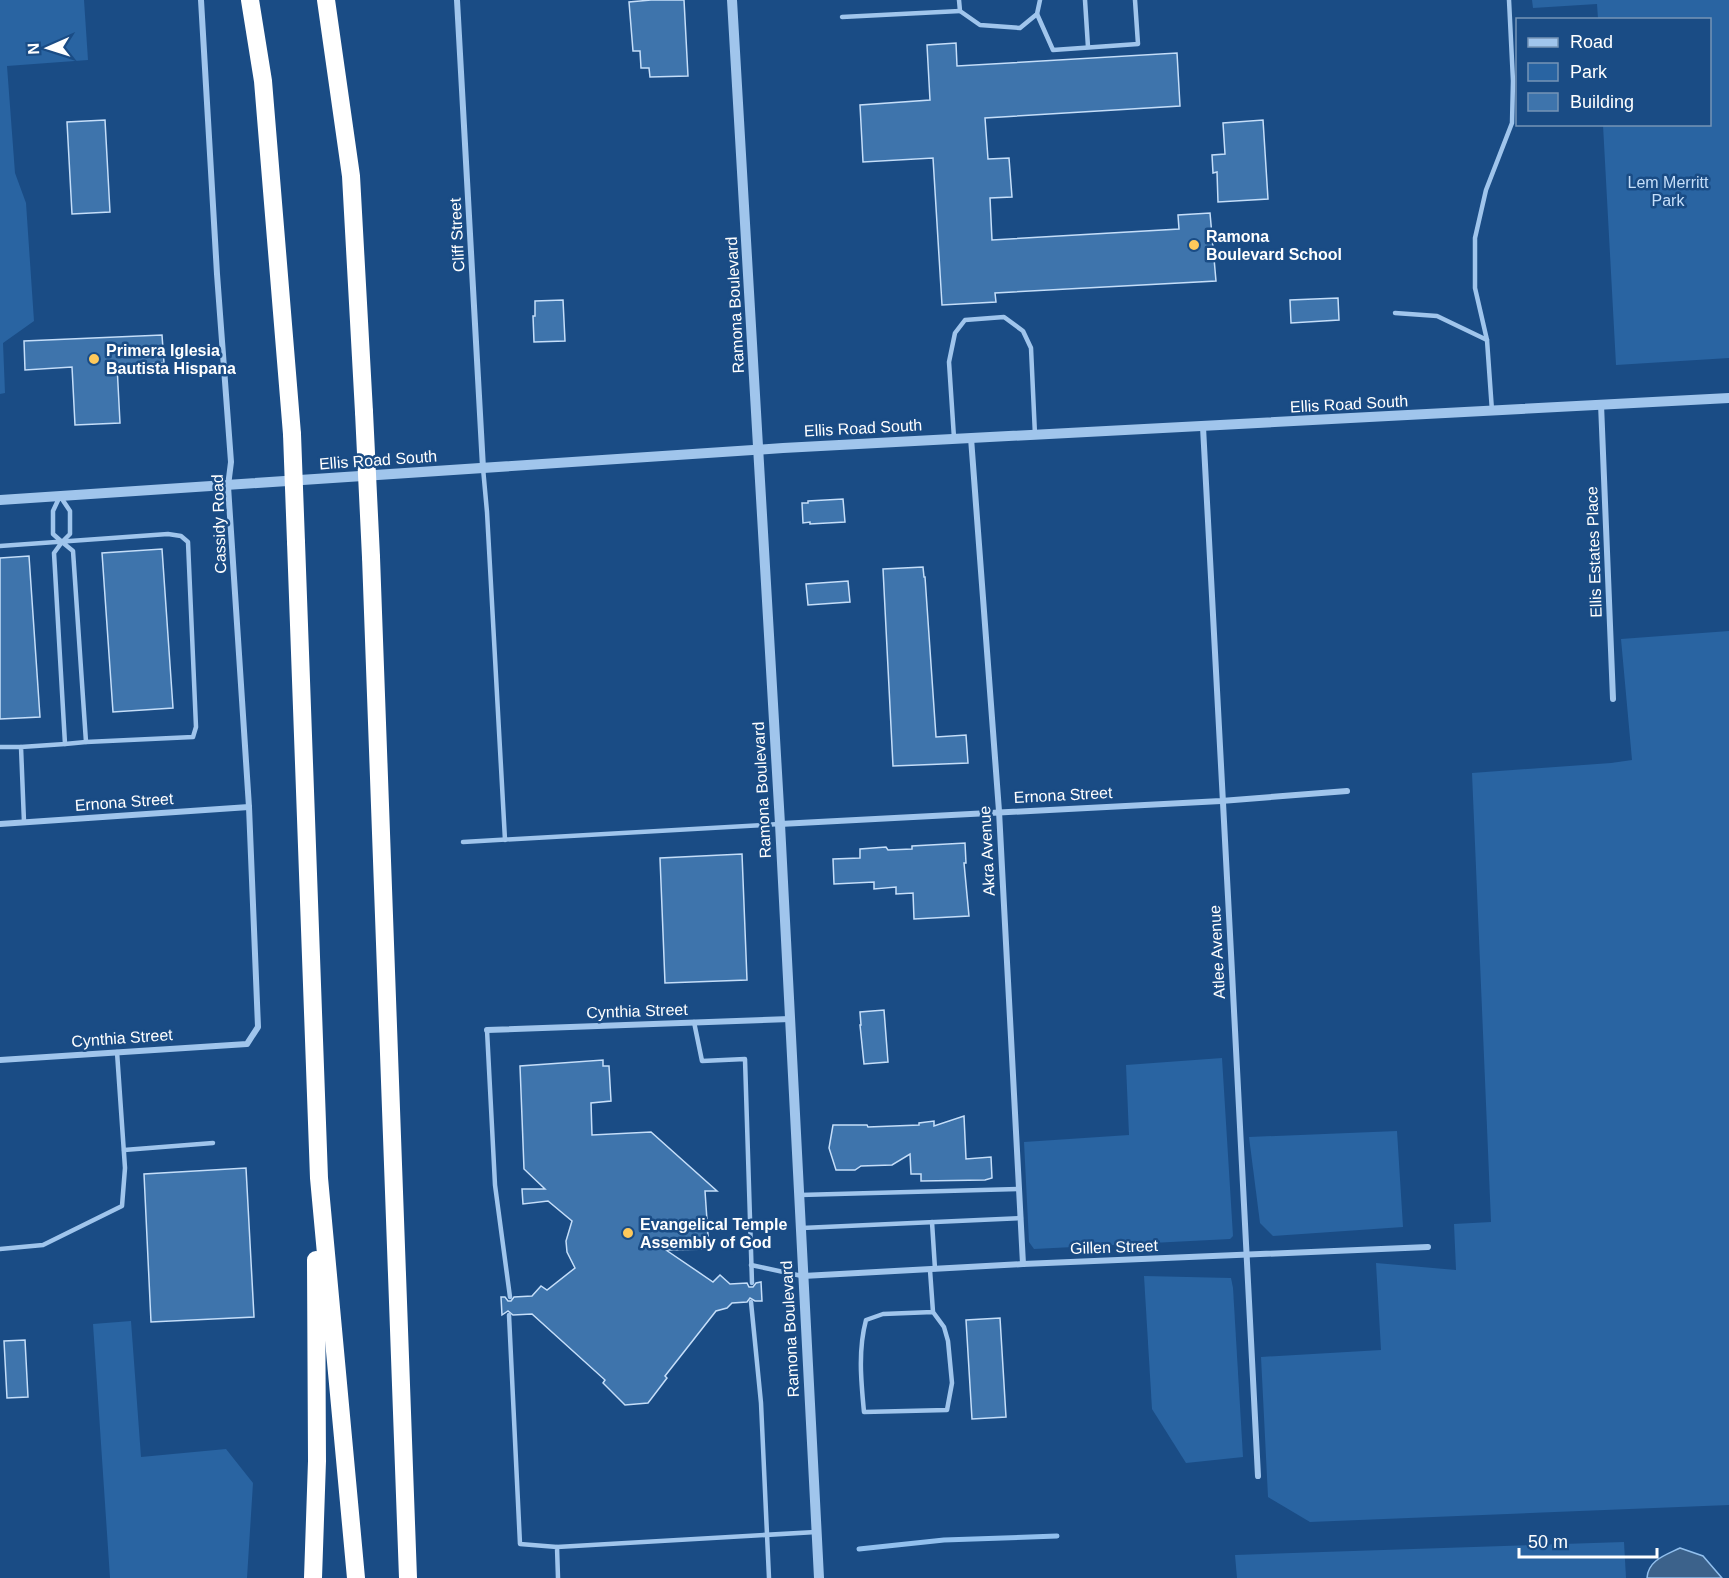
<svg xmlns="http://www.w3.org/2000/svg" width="1729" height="1578" viewBox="0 0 1729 1578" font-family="Helvetica,sans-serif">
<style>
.green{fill:#2964a2}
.water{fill:#3c628b;stroke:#92c0ee;stroke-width:1.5}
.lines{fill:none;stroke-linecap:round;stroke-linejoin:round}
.stream{stroke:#92c0ee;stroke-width:5}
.building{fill:#3e74ac;stroke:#c5def9;stroke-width:1.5}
.service{stroke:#a0c5ec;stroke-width:4.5}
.minor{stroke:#a0c5ec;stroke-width:6}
.tertiary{stroke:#a0c5ec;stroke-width:10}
.motorway{stroke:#fff;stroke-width:18}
.motorway-bridge{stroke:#fff;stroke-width:18}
.poi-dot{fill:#fec95b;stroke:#1a4c85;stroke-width:2}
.labels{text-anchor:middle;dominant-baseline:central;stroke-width:5;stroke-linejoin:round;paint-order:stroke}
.park-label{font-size:16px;fill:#c5def9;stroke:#1a4c85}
.street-label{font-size:16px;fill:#fff;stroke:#1a4c85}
.poi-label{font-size:16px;font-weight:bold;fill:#fff;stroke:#1a4c85;text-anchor:start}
</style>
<rect width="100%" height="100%" fill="#1a4c85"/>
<g class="green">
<polygon points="0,0 84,0 88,60 7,66 15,173 26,203 34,321 3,343 5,393 0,394"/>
<polygon points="1532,0 1729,0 1729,358 1616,365 1603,125 1710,124 1710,20 1598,19 1597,4 1533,8"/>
<polygon points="1729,631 1729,1505 1310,1522 1268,1497 1261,1357 1381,1350 1376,1263 1456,1270 1454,1224 1491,1222 1472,773 1611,763 1632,760 1621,639"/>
<polygon points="1222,1058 1233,1236 1230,1239 1034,1249 1029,1242 1024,1142 1129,1135 1126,1065"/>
<polygon points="1397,1131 1403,1227 1273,1236 1260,1223 1249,1137"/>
<polygon points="1144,1276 1231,1278 1233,1288 1243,1457 1186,1463 1152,1409"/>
<polygon points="131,1321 141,1457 226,1449 253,1483 247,1578 110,1578 93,1324"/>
<polygon points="1624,1542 1626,1578 1237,1578 1235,1555"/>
</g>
<path class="water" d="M1680,1548L1703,1556L1722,1578H1647C1648,1560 1666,1555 1680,1548Z"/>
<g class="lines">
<polyline class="stream" points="859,1549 944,1540 1057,1536"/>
</g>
<g class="building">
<polygon points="651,0 684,0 688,76 650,77 649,68 641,68 640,51 633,51 629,2"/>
<polygon points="956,43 957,66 1177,53 1180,106 985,118 988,159 1009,158 1012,197 990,198 992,240 1179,229 1178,215 1210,213 1216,281 995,293 996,302 942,305 933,158 863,162 860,105 930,100 927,45"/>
<polygon points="105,120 110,212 72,214 67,122"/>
<polygon points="1263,120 1268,199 1218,202 1217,172 1213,173 1212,155 1225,154 1223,123"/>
<polygon points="1338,298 1339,320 1291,323 1290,300"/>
<polygon points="563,300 565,341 534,342 533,316 535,316 535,301"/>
<polygon points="162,335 164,363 117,365 120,423 75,425 72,367 25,370 24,341"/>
<polygon points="843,499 845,522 810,524 810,522 803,523 802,503 808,503 808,501"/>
<polygon points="162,549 173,708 113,712 102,553"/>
<polygon points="29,556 40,717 0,719 0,558"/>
<polygon points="923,567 924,577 925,577 936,737 966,735 968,763 893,766 883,569"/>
<polygon points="848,581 850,602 808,605 806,584"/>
<polygon points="965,843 966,863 964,863 969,916 914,919 913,893 896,894 896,887 874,889 874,882 834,884 833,859 860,858 860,849 886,847 888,850 912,849 912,846"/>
<polygon points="742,854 747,980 665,983 660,858"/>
<polygon points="884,1010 888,1062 864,1064 860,1025 861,1025 860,1012"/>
<polygon points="603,1060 603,1066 609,1066 611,1101 591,1103 592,1135 651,1132 717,1191 705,1191 709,1249 666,1250 713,1282 720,1275 730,1284 747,1283 749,1287 753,1287 756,1283 761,1282 762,1301 755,1301 750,1298 747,1302 732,1303 727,1308 716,1311 665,1376 667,1378 648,1403 625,1405 603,1383 605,1380 532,1314 513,1315 508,1311 502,1315 501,1297 505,1297 508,1301 511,1301 514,1297 532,1296 541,1286 547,1290 575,1268 567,1252 566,1241 572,1221 548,1201 523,1204 522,1189 545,1189 524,1169 520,1066"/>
<polygon points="964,1116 966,1159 991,1157 992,1178 985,1180 921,1181 921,1174 911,1174 910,1154 892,1165 861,1166 855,1170 836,1170 829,1148 833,1125 867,1125 868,1127 919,1125 919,1123 934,1121 934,1126"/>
<polygon points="246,1168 254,1317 151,1322 144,1174"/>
<polygon points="1000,1318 1006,1417 972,1419 966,1320"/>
<polygon points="25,1340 28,1397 7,1398 4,1341"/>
</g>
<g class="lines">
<g class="service">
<polyline points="959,0 960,11 980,25 1020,28 1037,14 1040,0"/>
<polyline points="1085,0 1088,47"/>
<polyline points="1037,14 1053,50 1138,44 1135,0"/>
<polyline points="842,17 960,11"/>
<polyline points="1395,313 1437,316 1487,340"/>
<polyline points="1492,411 1487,340 1475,288 1475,238 1486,190 1512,123 1513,81 1509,0"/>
<polyline points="954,438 949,362 955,333 965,320 1004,317 1023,331 1031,348 1035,435"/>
<polyline points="483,468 487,512 505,840"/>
<polygon points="60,496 70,511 70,534 62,542 53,534 53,511"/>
<polyline points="0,546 168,534 181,536 188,542 196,727 193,737 86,742 73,551 62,542 54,553 65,744 21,747 24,822"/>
<polyline points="65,744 86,742"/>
<polyline points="0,747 21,747"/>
<polyline points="463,842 780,824"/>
<polyline points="694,1022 702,1061 745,1059 752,1283"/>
<polyline points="487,1030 495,1185 510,1297"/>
<polyline points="124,1150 213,1143"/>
<polyline points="800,1195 1019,1189"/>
<polyline points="932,1222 935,1269"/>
<polyline points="802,1228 1021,1218"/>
<polyline points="0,1249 43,1245 122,1206 125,1168 117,1052"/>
<polyline points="751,1265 802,1276"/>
<path d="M930,1270L933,1312L944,1327L948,1341L952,1383L947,1410L864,1412C861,1381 858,1350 866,1320L883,1314L933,1312"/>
<polyline points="751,1302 761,1403 769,1578"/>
<polyline points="509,1315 520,1544 557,1547 558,1578"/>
<polyline points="557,1547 816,1532"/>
</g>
<g class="minor">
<polyline points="457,0 483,468"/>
<polyline points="1601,404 1613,699"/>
<path d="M1203,427C1220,777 1242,1126 1258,1476"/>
<polyline points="971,438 999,811 1023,1264"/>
<polyline points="0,824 249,807"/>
<polyline points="780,824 1221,801 1347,791"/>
<polyline points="487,1030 790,1019"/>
<polyline points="0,1060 247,1044 258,1027 249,807 228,486 231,462 217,274 201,0"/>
<polyline points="803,1276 1023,1264 1428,1247"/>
</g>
<g class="tertiary">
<polyline points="732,0 780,824 819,1578"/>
<polyline points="0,500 783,448 1729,398"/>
</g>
<g class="motorway">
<polyline points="250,0 263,81 292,434"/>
<polyline points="326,0 351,176 364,412"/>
<polyline points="296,542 319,1178 356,1578"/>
<polyline points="371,557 408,1578"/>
<polyline points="313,1578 317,1461 316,1260"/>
</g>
<g class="motorway-bridge">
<polyline points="364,412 371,557"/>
<polyline points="292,434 296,542"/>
</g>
</g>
<g class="poi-dot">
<circle cx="1194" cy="245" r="6"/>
<circle cx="94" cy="359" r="6"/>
<circle cx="628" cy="1233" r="6"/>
</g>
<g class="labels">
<g class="park-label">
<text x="1668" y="182">Lem Merritt<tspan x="1668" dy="18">Park</tspan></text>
</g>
<g class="street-label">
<text transform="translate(457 235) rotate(-93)">Cliff Street</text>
<text transform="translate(735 305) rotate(-93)">Ramona Boulevard</text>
<text transform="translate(1349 404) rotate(-3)">Ellis Road South</text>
<text transform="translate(863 428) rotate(-3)">Ellis Road South</text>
<text transform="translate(378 460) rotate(-4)">Ellis Road South</text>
<text transform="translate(219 524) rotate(-92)">Cassidy Road</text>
<text transform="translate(1594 552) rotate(-92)">Ellis Estates Place</text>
<text transform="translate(762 790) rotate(-93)">Ramona Boulevard</text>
<text transform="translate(1063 795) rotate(-3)">Ernona Street</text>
<text transform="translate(124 802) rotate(-4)">Ernona Street</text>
<text transform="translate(987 851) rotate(-93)">Akra Avenue</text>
<text transform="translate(1217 952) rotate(-93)">Atlee Avenue</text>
<text transform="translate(637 1011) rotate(-2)">Cynthia Street</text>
<text transform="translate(122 1038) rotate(-4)">Cynthia Street</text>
<text transform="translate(1114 1247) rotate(-2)">Gillen Street</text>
<text transform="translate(790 1329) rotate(-93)">Ramona Boulevard</text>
</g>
<g class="poi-label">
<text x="1206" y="236">Ramona<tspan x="1206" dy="18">Boulevard School</tspan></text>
<text x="106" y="350">Primera Iglesia<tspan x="106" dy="18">Bautista Hispana</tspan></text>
<text x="640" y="1224">Evangelical Temple<tspan x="640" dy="18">Assembly of God</tspan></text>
</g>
</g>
<rect x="1516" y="18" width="195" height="108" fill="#1a4c85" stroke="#7694b6" stroke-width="1.5"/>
<rect x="1528" y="38" width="30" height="9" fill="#a0c5ec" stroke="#7694b6" stroke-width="1.5"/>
<text x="1570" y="48" font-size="18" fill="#ffffff">Road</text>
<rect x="1528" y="63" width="30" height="18" fill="#2964a2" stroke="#7694b6" stroke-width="1.5"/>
<text x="1570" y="78" font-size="18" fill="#ffffff">Park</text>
<rect x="1528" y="93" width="30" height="18" fill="#3e74ac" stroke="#7694b6" stroke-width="1.5"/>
<text x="1570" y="108" font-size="18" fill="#ffffff">Building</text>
<g transform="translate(48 48) rotate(267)" stroke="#1a4c85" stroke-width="4.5" paint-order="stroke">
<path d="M0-4.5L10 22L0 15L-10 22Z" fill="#ffffff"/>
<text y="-9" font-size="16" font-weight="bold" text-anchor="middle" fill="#ffffff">N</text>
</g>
<path d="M1519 1548v9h138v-9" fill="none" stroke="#ffffff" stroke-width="3"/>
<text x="1528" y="1548" font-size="18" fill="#ffffff" stroke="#1a4c85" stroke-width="4.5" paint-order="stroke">50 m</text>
</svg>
